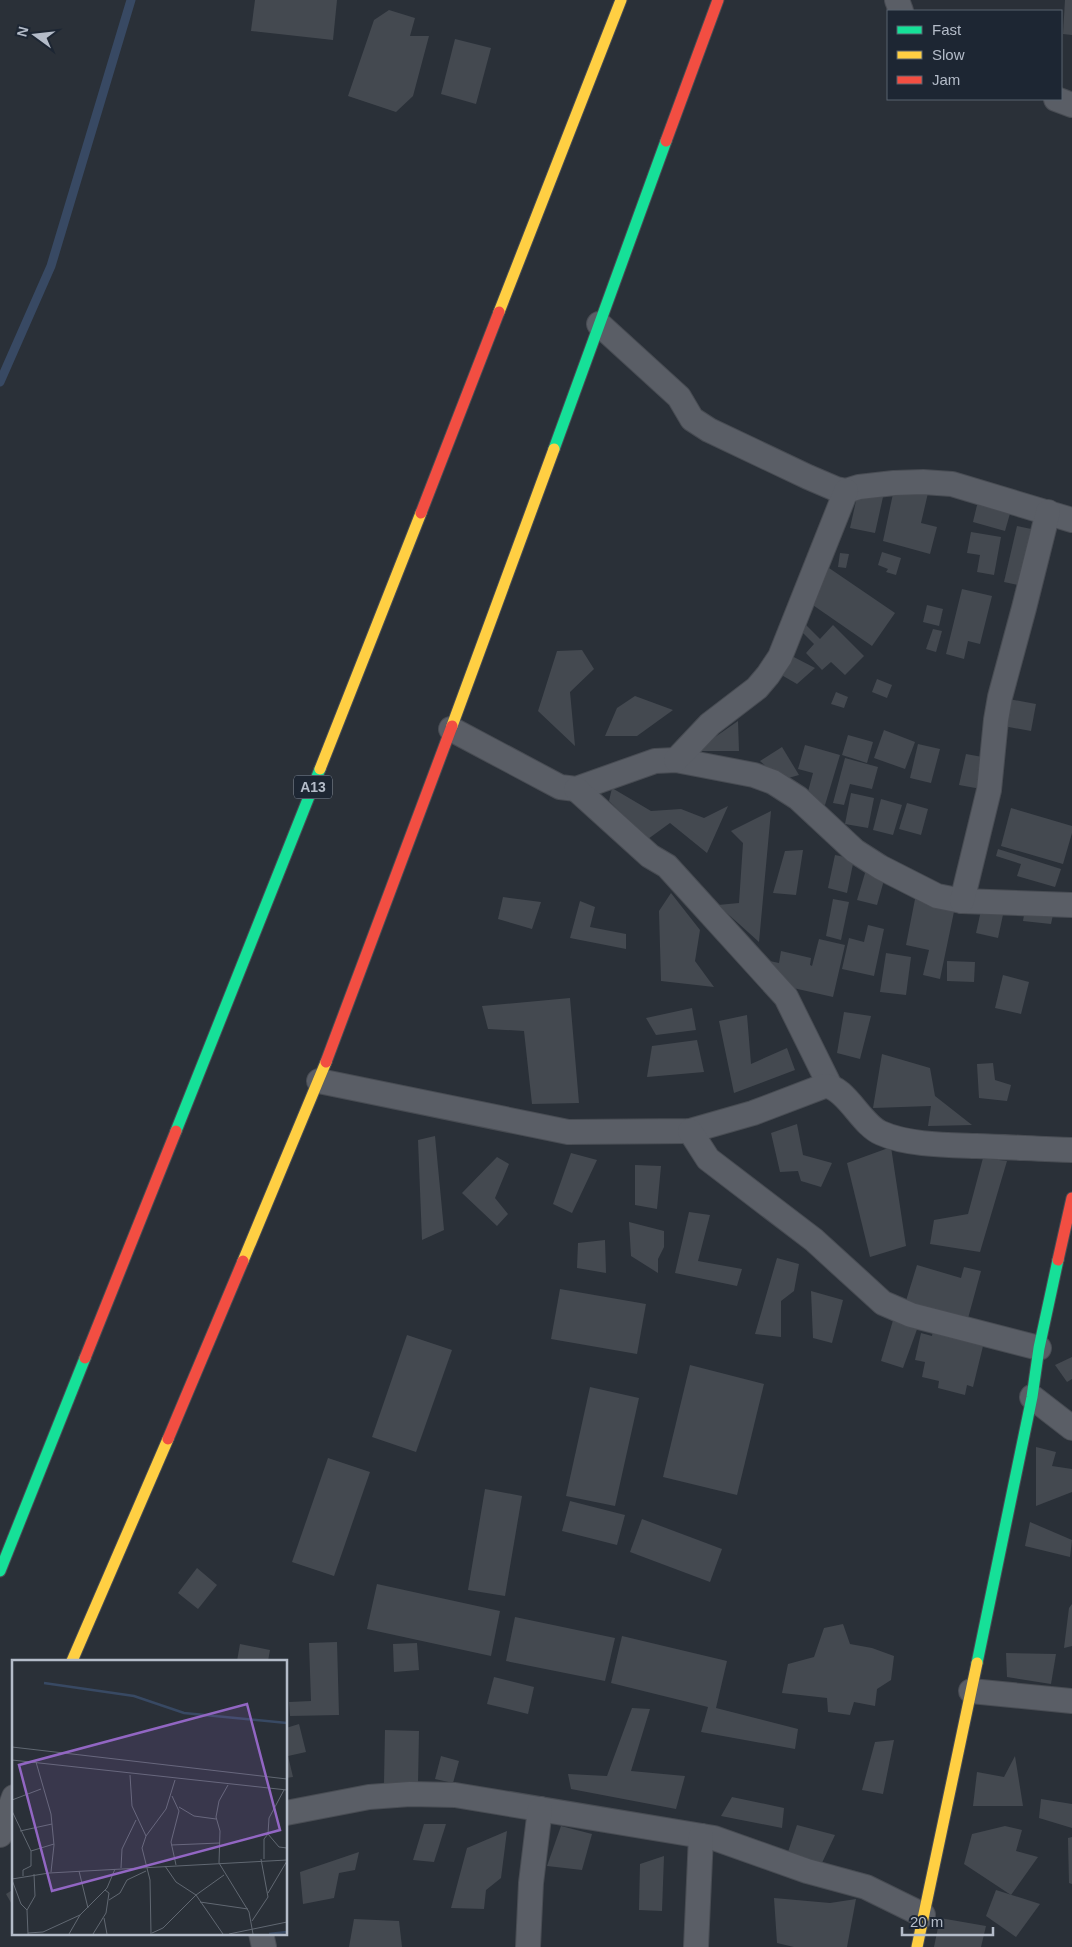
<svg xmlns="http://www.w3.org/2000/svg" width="1072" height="1947" viewBox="0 0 1072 1947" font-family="Helvetica,sans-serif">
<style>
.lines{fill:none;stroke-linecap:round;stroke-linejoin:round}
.stream{stroke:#384963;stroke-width:9}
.building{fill:#444950}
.street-casing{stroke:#484c53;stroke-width:26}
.fast-casing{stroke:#484c53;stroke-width:13}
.slow-casing{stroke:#484c53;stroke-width:13}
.jam-casing{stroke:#484c53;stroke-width:13}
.street{stroke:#5a5e66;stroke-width:24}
.fast{stroke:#16e098;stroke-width:11}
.slow{stroke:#ffcf43;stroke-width:11}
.jam{stroke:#f24e42;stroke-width:11}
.labels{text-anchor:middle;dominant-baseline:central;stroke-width:4;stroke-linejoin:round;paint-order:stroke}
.shield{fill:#1d2633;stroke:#878f9c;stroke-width:1}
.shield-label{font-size:14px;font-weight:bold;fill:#b4bcc9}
.inset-river{fill:none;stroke:#384963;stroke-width:2.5}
.inset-road{fill:none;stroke:#616872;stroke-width:1}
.view{fill:#9266c3;fill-opacity:0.15;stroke:#9266c3;stroke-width:2.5}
.inset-edge{fill:none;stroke:#b4bcc9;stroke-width:2.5}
</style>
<rect width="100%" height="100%" fill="#2a3038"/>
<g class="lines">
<polyline class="stream" points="0,382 51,266 131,0"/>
</g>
<g class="building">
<polygon points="255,0 337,0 333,40 251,31"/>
<polygon points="1065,0 1072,0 1072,35 1063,34"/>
<polygon points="389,10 415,18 410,36 429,36 413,96 396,112 348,96 374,20"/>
<polygon points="455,39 491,48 476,104 441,94"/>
<polygon points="885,488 875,533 850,528 858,492"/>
<polygon points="894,489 928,493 921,523 937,527 930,554 883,541"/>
<polygon points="978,501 1011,510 1005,531 973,522"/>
<polygon points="1017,526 1036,530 1023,586 1004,582"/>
<polygon points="971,532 1001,537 994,575 977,572 980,555 967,553"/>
<polygon points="882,552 901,558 896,575 886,572 888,569 878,565"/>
<polygon points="840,553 849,554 846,568 838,567"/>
<polygon points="829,568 895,613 872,646 807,601"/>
<polygon points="962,589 992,596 980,644 968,641 964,659 946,654"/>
<polygon points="927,605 943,609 939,626 923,622"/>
<polygon points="803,622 820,639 833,625 864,656 845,675 831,662 822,670 806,653 814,644 798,628"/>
<polygon points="933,629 942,631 936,652 926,649"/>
<polygon points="582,650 594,669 570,692 575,746 538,711 557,651"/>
<polygon points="788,654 815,668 797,684 778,673"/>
<polygon points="877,679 892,685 887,698 872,692"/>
<polygon points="836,692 848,697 844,708 831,704"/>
<polygon points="635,696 673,710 637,736 605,736 617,708"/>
<polygon points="1003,698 1036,704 1031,731 998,725"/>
<polygon points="738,721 739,751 695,751"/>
<polygon points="884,730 915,742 905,769 874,758"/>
<polygon points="848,735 873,742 867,763 842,755"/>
<polygon points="918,744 940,749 931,783 910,778"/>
<polygon points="805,745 840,755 825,805 806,799 813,773 798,769"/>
<polygon points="782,747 799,775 781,780 760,761"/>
<polygon points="966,754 988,758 981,789 959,785"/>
<polygon points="845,758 878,767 872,789 850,784 844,805 833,803"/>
<polygon points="612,788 651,811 681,809 704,818 728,806 707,853 670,823 648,839 609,801"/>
<polygon points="851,793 874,798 868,828 845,824"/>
<polygon points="881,799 902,805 893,835 873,830"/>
<polygon points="907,803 928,809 921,835 899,829"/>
<polygon points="1011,808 1072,826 1072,833 1063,864 1001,846"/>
<polygon points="771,811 759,942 718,905 739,903 743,843 731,831"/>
<polygon points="998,849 1061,869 1055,887 1017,876 1021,864 996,856"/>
<polygon points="803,850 796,895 773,893 785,851"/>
<polygon points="835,855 854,859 847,893 828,888"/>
<polygon points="868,863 886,873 877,905 857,900"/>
<polygon points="671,893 700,930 695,961 714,987 661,981 659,911"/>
<polygon points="916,894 956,902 940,979 923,975 929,950 906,945"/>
<polygon points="503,897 541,902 532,929 498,919"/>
<polygon points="833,899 849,902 841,940 826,936"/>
<polygon points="580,901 595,907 590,927 626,934 626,949 570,938"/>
<polygon points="982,906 1004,910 998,938 976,933"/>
<polygon points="1025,909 1054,910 1051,924 1023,921"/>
<polygon points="868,925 884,929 874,976 842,969 849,938 864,942"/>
<polygon points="819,939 845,945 833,997 780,985 765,960 779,963 781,951 811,958 810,965 812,966"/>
<polygon points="886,953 911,957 906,995 880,992"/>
<polygon points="947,961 975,962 974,982 947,981"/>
<polygon points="1003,975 1029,982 1021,1014 995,1008"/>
<polygon points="570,998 579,1103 532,1104 524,1031 488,1029 482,1006"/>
<polygon points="692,1008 696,1030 656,1035 646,1018"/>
<polygon points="844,1012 871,1016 860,1059 837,1053"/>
<polygon points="747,1015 751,1064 787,1048 795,1070 734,1093 719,1021"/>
<polygon points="697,1040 704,1072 647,1077 652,1046"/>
<polygon points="882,1054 930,1068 935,1096 972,1125 928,1126 931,1106 873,1108"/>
<polygon points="993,1063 995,1080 1011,1085 1007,1101 979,1098 977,1064"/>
<polygon points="797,1124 803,1155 832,1163 821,1187 801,1181 798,1171 780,1172 771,1133"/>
<polygon points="435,1136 444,1230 422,1240 418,1140"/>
<polygon points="891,1147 906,1246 870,1257 847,1163"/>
<polygon points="571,1153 597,1160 572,1213 553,1204"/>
<polygon points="497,1157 509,1164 495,1198 508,1214 497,1226 462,1193"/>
<polygon points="983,1158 1007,1161 980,1252 930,1244 934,1220 968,1214"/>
<polygon points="635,1165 661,1166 657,1209 635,1205"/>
<polygon points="689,1212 710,1215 698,1261 742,1269 737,1286 675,1273"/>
<polygon points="629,1222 664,1231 664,1247 658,1259 658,1273 631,1256"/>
<polygon points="605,1240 606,1273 577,1268 578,1243"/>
<polygon points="777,1258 799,1264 794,1291 781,1301 781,1337 755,1334"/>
<polygon points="917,1265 961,1278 964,1267 981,1271 967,1322 905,1304"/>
<polygon points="560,1289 646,1304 637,1354 551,1339"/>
<polygon points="811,1291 843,1300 832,1343 813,1338"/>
<polygon points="894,1317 920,1321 903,1368 881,1361"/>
<polygon points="933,1330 984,1342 973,1387 967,1385 965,1395 938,1388 939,1381 922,1377 925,1362 915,1360 921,1333 932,1336"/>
<polygon points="407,1335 452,1350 416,1452 372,1437"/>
<polygon points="1072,1357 1072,1379 1067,1382 1055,1365"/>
<polygon points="690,1365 764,1384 737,1495 663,1477"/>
<polygon points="590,1387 639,1398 615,1506 566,1496"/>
<polygon points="1036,1447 1056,1452 1052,1466 1072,1469 1072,1492 1036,1506"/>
<polygon points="328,1458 370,1472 334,1576 292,1562"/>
<polygon points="485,1489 522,1496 505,1596 468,1590"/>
<polygon points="570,1501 625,1515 617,1545 562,1531"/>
<polygon points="642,1519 722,1549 710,1582 630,1552"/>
<polygon points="1030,1522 1072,1540 1070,1557 1025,1546"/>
<polygon points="197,1568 217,1585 198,1609 178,1593"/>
<polygon points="377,1584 500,1611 491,1656 367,1629"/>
<polygon points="1072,1604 1072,1646 1064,1648 1069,1608"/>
<polygon points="515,1617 615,1638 605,1681 506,1661"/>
<polygon points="843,1624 850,1644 872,1648 894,1656 891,1680 877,1689 875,1706 854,1702 850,1715 828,1712 827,1698 782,1693 788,1664 814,1657 824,1628"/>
<polygon points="622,1636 727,1661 716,1708 798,1729 795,1749 701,1732 708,1707 611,1683"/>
<polygon points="337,1642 339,1715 290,1716 289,1702 311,1701 309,1643"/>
<polygon points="417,1643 419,1670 394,1672 393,1644"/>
<polygon points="240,1644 270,1650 268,1661 237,1661"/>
<polygon points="1006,1653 1056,1654 1051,1684 1007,1677"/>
<polygon points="494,1677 534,1687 528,1714 487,1704"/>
<polygon points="632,1708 650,1709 631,1771 685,1776 676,1809 571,1789 568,1774 607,1776"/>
<polygon points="299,1724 306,1752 288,1756 293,1777 286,1778 286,1728"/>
<polygon points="385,1730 419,1731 418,1784 384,1784"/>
<polygon points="894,1740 883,1794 862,1790 875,1742"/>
<polygon points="441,1756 459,1761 453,1783 435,1779"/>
<polygon points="1015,1756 1023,1806 973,1806 977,1772 1004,1777"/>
<polygon points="732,1797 784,1808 782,1828 721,1816"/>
<polygon points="1041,1799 1072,1804 1072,1828 1039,1818"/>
<polygon points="424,1824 446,1824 434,1862 413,1860"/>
<polygon points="797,1825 835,1835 821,1865 787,1855"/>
<polygon points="561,1826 592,1834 582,1870 547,1866"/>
<polygon points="1005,1826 1022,1830 1016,1851 1038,1857 1011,1895 964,1864 972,1834"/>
<polygon points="507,1831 501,1878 486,1890 484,1909 451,1908 467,1848"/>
<polygon points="1072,1837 1072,1884 1069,1883 1068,1838"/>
<polygon points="359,1852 355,1870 339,1873 334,1898 303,1904 300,1872"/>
<polygon points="664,1856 662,1911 639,1910 640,1864"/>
<polygon points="14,1889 14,1908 6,1894"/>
<polygon points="996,1890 1040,1904 1016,1937 986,1916"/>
<polygon points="774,1898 830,1903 856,1899 847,1947 794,1947 777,1943"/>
<polygon points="940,1918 986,1926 981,1947 934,1947"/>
<polygon points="354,1919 399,1921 402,1947 349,1947"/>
</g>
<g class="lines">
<g class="street-casing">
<g id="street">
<polyline points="897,0 901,11"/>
<polyline points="1056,99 1072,105"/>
<polyline points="599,324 679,397 692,419 709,430 808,477 836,489 846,491 859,487 894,483 923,482 952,484 1072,520"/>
<polyline points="451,729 560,787 576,789 655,761 676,760 754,775 773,782 798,798 855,851 880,867 937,896 962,901 1072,905"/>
<polyline points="676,760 710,724 757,688 768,675 780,657 846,491"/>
<polyline points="576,789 650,856 667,866 786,997 830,1086"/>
<polyline points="962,901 989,790 996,720 1000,697 1024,608 1048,512"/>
<path d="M319,1081L568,1132L690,1131L753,1113L824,1086C845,1085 861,1125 881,1133C907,1145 948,1145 976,1146C1008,1147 1040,1149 1072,1150"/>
<polyline points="690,1131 708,1159 814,1240 883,1303 911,1315 1039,1348"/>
<polyline points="1032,1397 1072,1428"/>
<polyline points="971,1691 1072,1701"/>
<polyline points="286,1813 369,1797 410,1794 455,1795 714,1838 807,1871 866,1887 923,1915"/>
<polyline points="0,1835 14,1797"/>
<polyline points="261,1933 264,1947"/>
<polyline points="528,1947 531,1883 540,1809"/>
<polyline points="696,1947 701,1836"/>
</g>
</g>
<g class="fast-casing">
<g id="fast">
<polyline points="554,449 666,141"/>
<polyline points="176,1131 320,769"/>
<polyline points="0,1571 85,1358"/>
<polyline points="977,1663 1032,1397 1039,1348 1058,1260"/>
</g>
</g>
<g class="slow-casing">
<g id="slow">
<polyline points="499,312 621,0"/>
<polyline points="452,726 554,449"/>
<polyline points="320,769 421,513"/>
<polyline points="243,1261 326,1062"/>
<polyline points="72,1661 168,1439"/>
<polyline points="917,1947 977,1663"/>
</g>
</g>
<g class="jam-casing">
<g id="jam">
<polyline points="666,141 718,0"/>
<polyline points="421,513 499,312"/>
<polyline points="326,1062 452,726"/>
<polyline points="1058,1260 1072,1198"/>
<polyline points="85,1358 176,1131"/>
<polyline points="168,1439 243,1261"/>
</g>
</g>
<use href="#street" class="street"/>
<use href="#fast" class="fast"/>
<use href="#slow" class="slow"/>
<use href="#jam" class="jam"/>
</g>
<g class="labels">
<rect class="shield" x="294" y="775.5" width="38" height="23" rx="4"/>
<g class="shield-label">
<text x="313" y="787">A13</text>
</g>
</g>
<g transform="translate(12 1660)">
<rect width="275" height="275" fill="#2a3038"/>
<path class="inset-river" d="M32,23L122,36L172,53L275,63M257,274L275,272"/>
<path class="inset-road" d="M0,87L275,119M0,100L275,130M24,102L39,154L42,185L39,212M118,115L120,146L134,176L130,188L138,220L139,274M216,125L207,141L204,157L208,171L207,203L237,252L241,274M160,136L167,151L159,182L164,205M0,140L29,129M167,147L182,156L204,159M0,151L19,191V206L11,210V216M8,171L40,164M256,174L267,187L275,188M134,176L154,149L163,120M159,185L208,183M19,191L42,184M252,199V179L256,174L257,158L272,130M153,206L164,222L184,235L211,274M109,208L110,189L124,160M67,211L76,248M0,219L37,213L275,200M0,220L9,244L15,250M256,233L275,201M97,240L108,233L115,220L134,211M188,242L236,249M92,258L95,274M240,261L256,237L249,199M16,273L31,272L68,255L95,228L103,209M140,273L151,268L184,235L212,215M16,274L15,250L23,236L22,214M57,274L68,255M81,274L94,253L97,233L93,230M217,274L275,262"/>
<path class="view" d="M235,44L268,170L40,231L7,105Z"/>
<rect width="275" height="275" class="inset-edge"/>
</g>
<rect x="887" y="10" width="175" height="90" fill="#1d2633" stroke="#59626f"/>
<rect x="897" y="26" width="25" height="8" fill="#16e098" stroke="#59626f"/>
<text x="932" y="35" font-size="15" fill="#b4bcc9">Fast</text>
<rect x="897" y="51" width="25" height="8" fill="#ffcf43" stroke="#59626f"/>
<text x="932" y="60" font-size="15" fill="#b4bcc9">Slow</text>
<rect x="897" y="76" width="25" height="8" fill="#f24e42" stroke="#59626f"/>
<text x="932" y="85" font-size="15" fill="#b4bcc9">Jam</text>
<g transform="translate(35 35) rotate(285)" stroke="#1d2633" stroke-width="4" paint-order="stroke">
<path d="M0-4L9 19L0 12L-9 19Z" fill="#b4bcc9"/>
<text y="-8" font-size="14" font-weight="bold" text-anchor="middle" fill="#b4bcc9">N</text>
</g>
<path d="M902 1927v8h91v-8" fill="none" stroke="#b4bcc9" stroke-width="2.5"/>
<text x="910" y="1927" font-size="15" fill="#b4bcc9" stroke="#1d2633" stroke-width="4" paint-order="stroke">20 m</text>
</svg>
